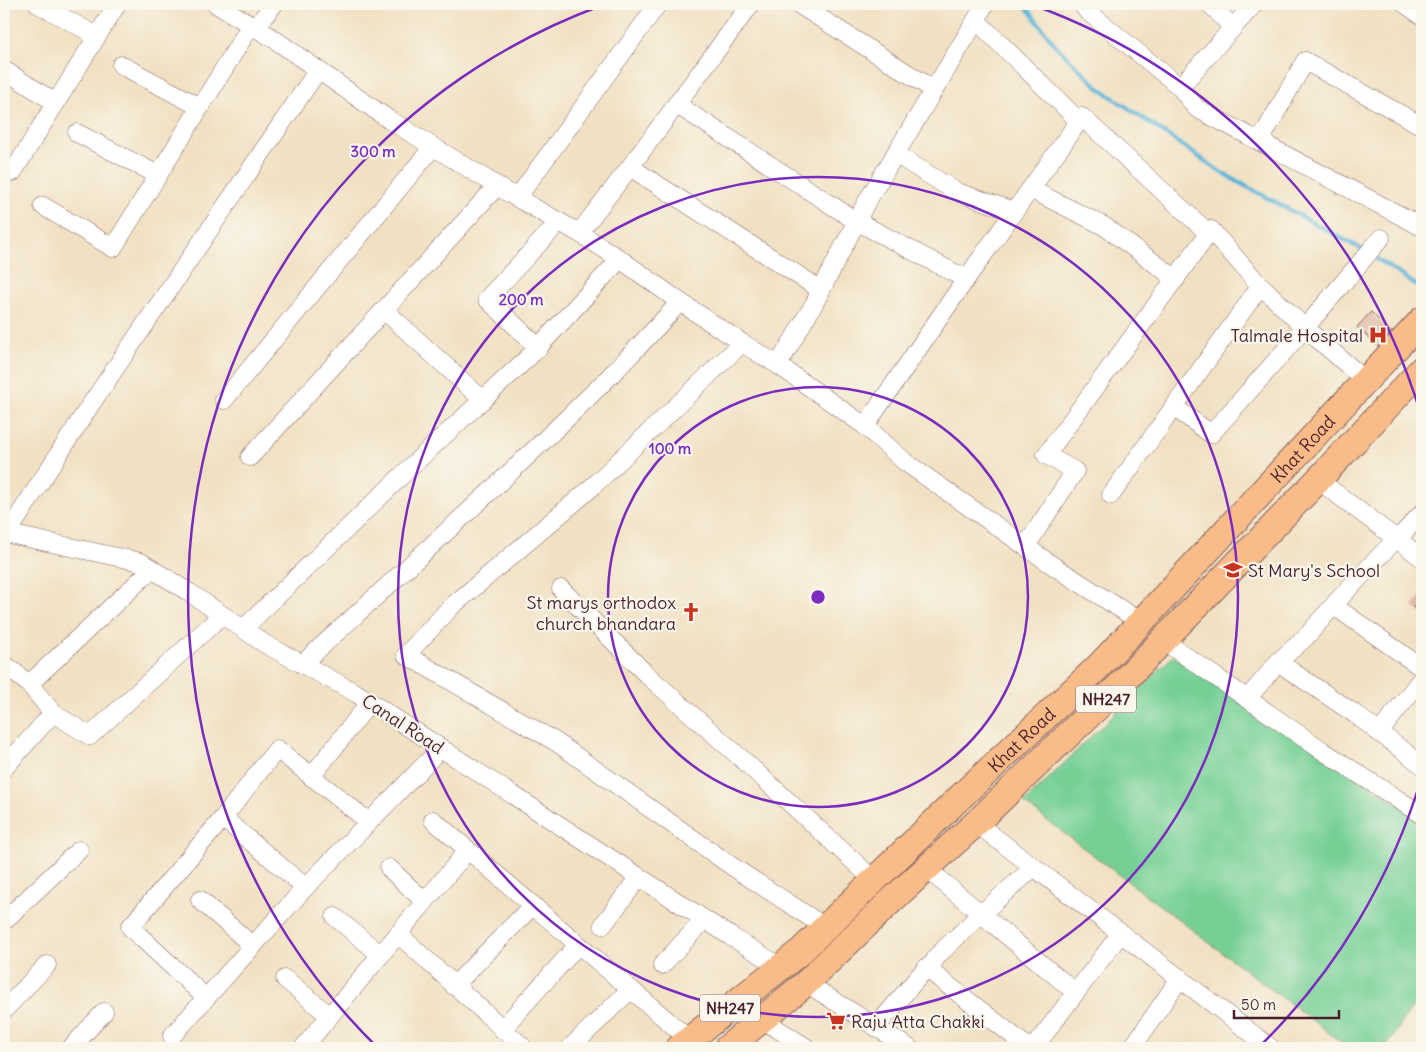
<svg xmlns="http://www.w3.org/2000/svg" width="1426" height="1052" viewBox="0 0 1426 1052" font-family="Delius,sans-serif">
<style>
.green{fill:#76d096;stroke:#607860}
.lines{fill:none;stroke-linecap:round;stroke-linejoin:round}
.stream{stroke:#5ab4d7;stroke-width:4.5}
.building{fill:#dbac97}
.minor-casing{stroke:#846360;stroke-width:19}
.highway-casing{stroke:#846360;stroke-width:28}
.minor{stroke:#fff;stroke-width:18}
.highway{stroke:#f9bc89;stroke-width:26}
.ring{fill:none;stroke:#7b2cbf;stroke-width:2.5}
.labels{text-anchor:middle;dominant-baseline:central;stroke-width:4.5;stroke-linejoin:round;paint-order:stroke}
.shield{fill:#fbf7ec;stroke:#7f6065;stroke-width:1}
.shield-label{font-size:16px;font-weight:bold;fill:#4a1f2b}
.poi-label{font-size:18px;fill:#4a1f2b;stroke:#fbf7ec;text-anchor:end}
.street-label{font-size:18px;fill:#4a1f2b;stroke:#fbf7ec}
.centre{fill:#7b2cbf;stroke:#fbf7ec;stroke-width:2.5}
.ring-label{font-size:15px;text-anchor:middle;font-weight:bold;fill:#7b2cbf;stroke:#fbf7ec;stroke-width:4.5;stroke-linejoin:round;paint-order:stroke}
</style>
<rect width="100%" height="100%" fill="#fbf7ec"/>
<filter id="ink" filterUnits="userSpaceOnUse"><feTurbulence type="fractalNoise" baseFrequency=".02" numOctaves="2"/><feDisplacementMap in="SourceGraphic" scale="10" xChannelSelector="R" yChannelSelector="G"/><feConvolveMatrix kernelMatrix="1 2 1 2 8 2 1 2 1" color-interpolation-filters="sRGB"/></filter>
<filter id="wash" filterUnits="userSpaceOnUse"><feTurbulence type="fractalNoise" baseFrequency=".0096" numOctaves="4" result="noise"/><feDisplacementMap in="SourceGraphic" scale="20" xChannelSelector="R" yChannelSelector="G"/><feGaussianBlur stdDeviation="1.12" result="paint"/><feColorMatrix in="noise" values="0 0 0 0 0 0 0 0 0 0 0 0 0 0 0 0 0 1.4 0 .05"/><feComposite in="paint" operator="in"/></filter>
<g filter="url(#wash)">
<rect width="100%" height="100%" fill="#f1e1c3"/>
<polygon class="green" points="1173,656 1422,820 1422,993 1385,1048 1349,1048 1024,803"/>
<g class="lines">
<g class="stream">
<polyline points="1024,4 1056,46 1099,88 1222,173 1365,251"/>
<polyline points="1371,255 1422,289"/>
</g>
</g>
<g id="blocks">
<g class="building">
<polygon points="1371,312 1395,336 1382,350 1357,327"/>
<polygon points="1422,594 1422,614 1413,607"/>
</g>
</g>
</g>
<g filter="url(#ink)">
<use href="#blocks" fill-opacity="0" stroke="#846360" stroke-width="1"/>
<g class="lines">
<g class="minor-casing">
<g id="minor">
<polyline points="38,4 97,36"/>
<polyline points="216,4 271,37 388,119 517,198 579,233 620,259 680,302 742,343 778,365 865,426 905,462 1055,567 1141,622"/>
<polyline points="798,4 934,90"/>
<polyline points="1082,4 1087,11 1180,87"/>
<polyline points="1210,4 1233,28"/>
<polyline points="1254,4 1180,87 1196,108 1422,227"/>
<polyline points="1405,4 1422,16"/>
<polyline points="976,20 985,4"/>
<polyline points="255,28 274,4"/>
<polyline points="121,65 200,107"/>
<polyline points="4,70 56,103"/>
<polyline points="676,104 856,221 966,279"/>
<polyline points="77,133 158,175"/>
<polyline points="1260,141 1305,61 1422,126"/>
<polyline points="895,154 957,192 1014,211"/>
<polyline points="630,167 821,290"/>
<polyline points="13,172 117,4"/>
<polyline points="1030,189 1104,226 1176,279"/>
<polyline points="517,198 658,4"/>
<polyline points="43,206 113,248 251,25"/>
<polyline points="579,233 630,167 751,4"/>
<polyline points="384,310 483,400"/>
<polyline points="742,343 590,489 451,607 406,655 556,742 733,867 825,927"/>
<polyline points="539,348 487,299 559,222"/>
<polyline points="778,365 814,304 866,203 976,20 1079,121"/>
<polyline points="224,400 433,147"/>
<polyline points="1174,407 1211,434 1305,328 1381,238"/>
<polyline points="865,426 966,279 1082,117 1206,231 1211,230"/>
<polyline points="250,457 497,186"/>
<polyline points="1318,480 1422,558"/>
<polyline points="1111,495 1256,292 1262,287"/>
<polyline points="4,533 141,562 190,593 265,644 356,693 730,936 781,967"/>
<polyline points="7,534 91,404 318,70"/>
<polyline points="1396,539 1339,599 1305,638 1279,661 1288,669 1355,714 1422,765"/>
<polyline points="1397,540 1422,513"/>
<polyline points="1026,546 1075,471 1046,455 1211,230 1255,280 1305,328 1365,380"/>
<polyline points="561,589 646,674 743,760 874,880"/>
<polyline points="1334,606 1422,668"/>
<polyline points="243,629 419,459 533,353 620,259"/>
<polyline points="1164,641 1323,751 1422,815"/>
<polyline points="4,664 29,684 152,569"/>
<path d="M302,664C408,567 516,470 618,368C639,346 660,324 680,302"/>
<polyline points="29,684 53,713 90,736 222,615"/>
<polyline points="1247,699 1279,661"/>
<polyline points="1378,732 1383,728 1422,678"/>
<polyline points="4,768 53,713"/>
<polyline points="311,777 370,702"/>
<polyline points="223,818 277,749 369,822"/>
<polyline points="433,820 468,850"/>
<polyline points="976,823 1271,1048"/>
<polyline points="389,868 425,902"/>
<polyline points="926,868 1075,992"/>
<polyline points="200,900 253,946"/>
<polyline points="335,917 381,955"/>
<polyline points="4,921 79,850"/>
<polyline points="603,925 639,877"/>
<polyline points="398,934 524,1048"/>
<polyline points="662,965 704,920"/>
<polyline points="926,968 1029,1048"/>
<polyline points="285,979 330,1016"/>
<polyline points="806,983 909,1048"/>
<polyline points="454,986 533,905"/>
<polyline points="206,998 130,927 223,818 305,887"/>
<polyline points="4,1010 47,965"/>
<polyline points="763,1018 762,1019 807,1048"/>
<polyline points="876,1027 926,968 932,965 937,956 982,913 1034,867"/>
<polyline points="502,1029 578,945"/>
<polyline points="172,1036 302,891 441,748"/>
<polyline points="71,1048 104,1012"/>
<polyline points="303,1048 468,850 690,1040"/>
<polyline points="570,1048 631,989"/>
<polyline points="1031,1048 1039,1041 1121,933"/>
<polyline points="1132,1048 1180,978"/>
</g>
</g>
<g class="highway-casing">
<g id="highway">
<path id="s1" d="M679,1048L801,951L954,803L1096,669L1141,622L1422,320"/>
<polyline points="727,1048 806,983 893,899 976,823 1114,691 1318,480 1422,369"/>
</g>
</g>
<use href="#minor" class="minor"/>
<use href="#highway" class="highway"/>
</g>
</g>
<g class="ring">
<circle cx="818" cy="597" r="210"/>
<circle cx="818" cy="597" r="420"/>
<path d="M1422 776A630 630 0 0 1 1260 1046M376 1046A630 630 0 0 1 603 5M1033 5A630 630 0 0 1 1422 418"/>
</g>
<defs>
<g id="hospital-bare" transform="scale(1.5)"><path d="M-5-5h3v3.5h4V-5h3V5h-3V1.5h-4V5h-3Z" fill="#c8321e" stroke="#fbf7ec" stroke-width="2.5" paint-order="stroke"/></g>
<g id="school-bare" transform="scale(1.5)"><path d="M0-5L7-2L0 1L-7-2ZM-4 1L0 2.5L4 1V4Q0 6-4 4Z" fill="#c8321e" stroke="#fbf7ec" stroke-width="2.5" paint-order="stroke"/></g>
<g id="church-bare" transform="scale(1.5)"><path d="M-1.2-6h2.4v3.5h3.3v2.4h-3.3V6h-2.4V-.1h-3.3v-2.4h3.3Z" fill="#c8321e" stroke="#fbf7ec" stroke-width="2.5" paint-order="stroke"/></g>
<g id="supermarket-bare" transform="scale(1.5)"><path d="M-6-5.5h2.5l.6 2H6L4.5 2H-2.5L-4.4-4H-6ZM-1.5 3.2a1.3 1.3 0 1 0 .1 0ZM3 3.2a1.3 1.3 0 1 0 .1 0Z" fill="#c8321e" stroke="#fbf7ec" stroke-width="2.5" paint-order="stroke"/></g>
</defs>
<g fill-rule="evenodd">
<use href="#hospital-bare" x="1378" y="335"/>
<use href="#school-bare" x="1233" y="570"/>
<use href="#church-bare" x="691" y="612"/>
<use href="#supermarket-bare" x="836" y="1021"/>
</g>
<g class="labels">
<g class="shield">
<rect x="1076" y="685.5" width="60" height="27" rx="4"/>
<rect x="700" y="994.5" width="60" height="27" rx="4"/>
</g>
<g class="shield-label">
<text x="1106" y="699">NH247</text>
<text x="730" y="1008">NH247</text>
</g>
<g class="poi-label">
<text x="1363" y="335">Talmale Hospital</text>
<text x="1248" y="570" text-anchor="start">St Mary's School</text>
<text x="676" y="602">St marys orthodox<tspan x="676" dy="21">church bhandara</tspan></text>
<text x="851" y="1021" text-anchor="start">Raju Atta Chakki</text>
</g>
<g class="street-label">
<text stroke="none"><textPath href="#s1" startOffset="866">Khat Road</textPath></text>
<text transform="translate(403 724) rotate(33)">Canal Road</text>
<text stroke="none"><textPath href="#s1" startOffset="461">Khat Road</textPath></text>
</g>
</g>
<circle cx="818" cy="597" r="8" class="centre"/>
<g class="ring-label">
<text x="373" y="157">300 m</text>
<text x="521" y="305">200 m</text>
<text x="670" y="454">100 m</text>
</g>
<rect width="1426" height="1052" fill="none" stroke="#fbf7ec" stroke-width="20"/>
<path d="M1234 1010v8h105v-8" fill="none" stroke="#4a1f2b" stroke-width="2.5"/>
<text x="1241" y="1010" font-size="15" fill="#4a1f2b" stroke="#fbf7ec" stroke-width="4" paint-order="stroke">50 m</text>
</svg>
